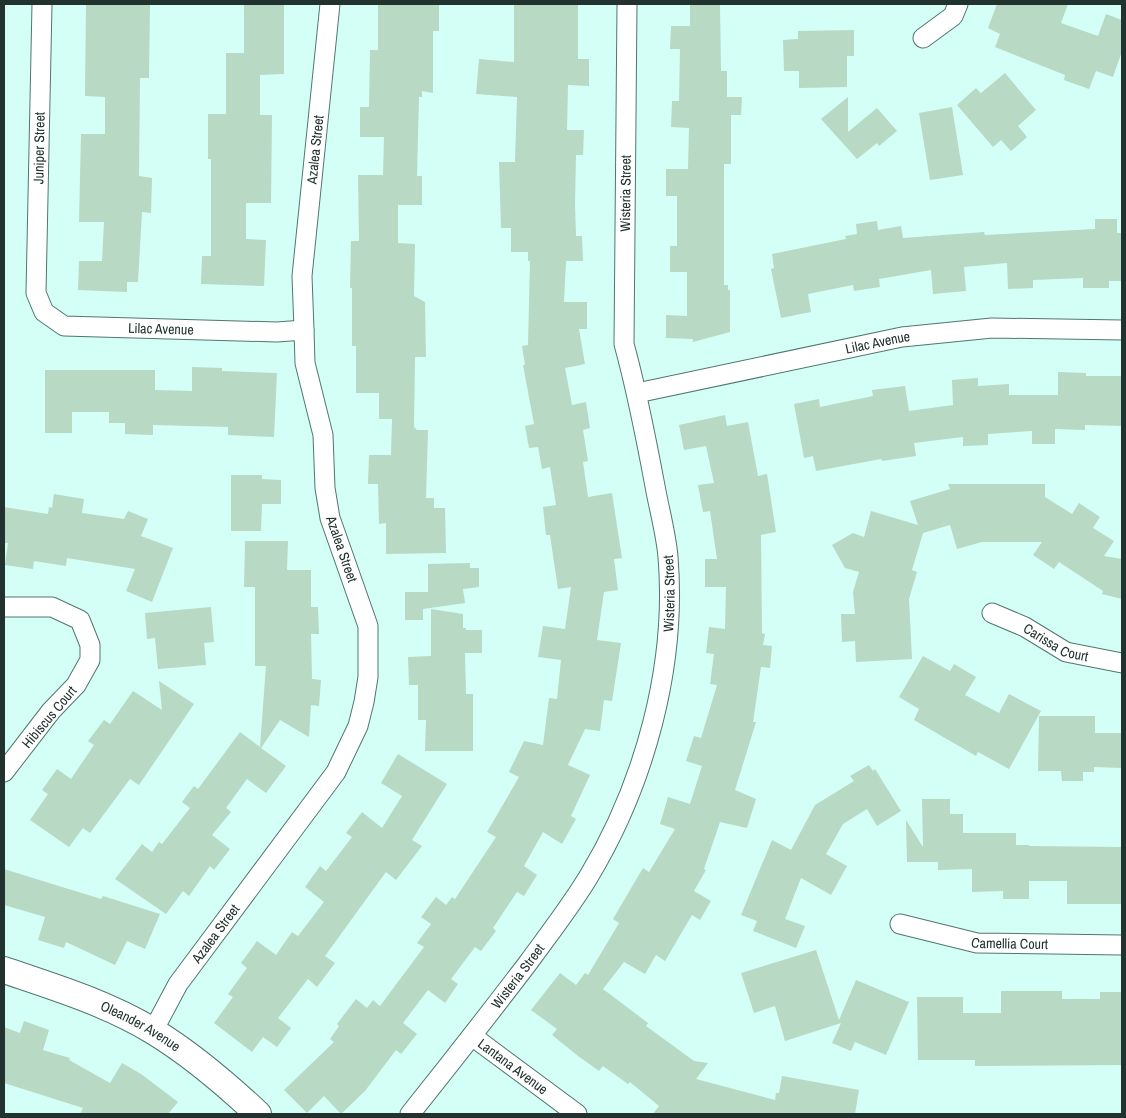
<svg xmlns="http://www.w3.org/2000/svg" width="1126" height="1118" viewBox="0 0 1126 1118" font-family="'Archivo Narrow',sans-serif">
<style>
.building{fill:#b8d9c4}
.lines{fill:none;stroke-linecap:round;stroke-linejoin:round}
.street-casing{stroke:#50766f;stroke-width:21}
.secondary-casing{stroke:#50766f;stroke-width:28}
.street{stroke:#fff;stroke-width:19}
.secondary{stroke:#fff;stroke-width:26}
.labels{text-anchor:middle;dominant-baseline:central;stroke-width:4;stroke-linejoin:round;paint-order:stroke}
.street-label{font-size:14px;fill:#21322f;stroke:#fff}
</style>
<rect width="100%" height="100%" fill="#d4fff6"/>
<g class="building">
<polygon points="86,4 150,4 149,78 140,78 139,176 152,178 151,213 142,212 138,282 127,282 127,292 78,290 79,261 102,261 104,222 79,222 81,134 105,134 105,97 85,96"/>
<polygon points="244,4 284,4 284,74 260,75 260,115 272,115 271,203 246,203 246,239 266,240 264,286 201,284 202,256 211,256 211,159 208,159 208,114 226,114 226,53 244,53"/>
<polygon points="378,4 439,4 439,31 433,31 433,93 422,91 422,97 419,97 417,176 422,176 422,205 398,205 398,243 415,244 414,296 425,302 426,357 415,357 414,427 417,430 428,430 426,498 434,498 434,508 445,508 446,553 386,554 386,523 379,524 378,484 368,484 369,455 391,455 392,419 379,419 379,393 356,393 356,346 352,346 352,288 350,288 351,241 359,241 358,175 383,175 384,137 360,137 360,107 369,107 370,50 378,50"/>
<polygon points="514,4 578,4 578,59 589,59 589,86 568,85 567,130 584,130 583,155 576,155 575,204 576,236 582,236 583,261 566,261 564,302 587,302 587,329 579,329 585,364 565,368 572,405 586,402 590,428 583,430 588,461 583,462 588,497 612,493 622,558 614,559 618,590 604,592 597,640 621,643 612,701 604,700 600,731 585,729 568,765 590,775 571,816 576,819 562,844 543,832 524,866 537,875 524,896 517,892 493,928 496,931 481,951 475,947 451,979 458,984 445,1003 428,990 403,1023 417,1034 401,1054 396,1050 365,1091 341,1114 324,1096 307,1113 284,1090 334,1042 330,1039 339,1026 337,1024 356,999 367,1008 373,1000 380,1006 424,947 417,943 431,924 421,917 436,897 446,905 452,897 455,899 496,837 487,832 519,777 509,772 524,741 543,745 549,698 557,699 561,660 538,657 543,626 565,629 571,587 558,589 550,535 546,535 543,507 556,505 550,467 542,469 538,447 529,448 525,426 534,424 523,365 525,365 522,346 528,345 530,261 528,261 528,252 511,252 511,228 501,228 499,162 515,162 517,97 476,94 479,59 514,62"/>
<polygon points="690,4 720,4 721,71 727,71 727,97 742,97 741,115 731,115 731,164 724,164 724,285 728,285 728,290 730,290 730,332 693,342 693,339 666,338 666,315 687,316 687,272 670,272 670,246 677,246 677,196 666,196 666,169 688,169 689,128 671,127 672,101 679,101 680,49 670,49 671,26 690,26"/>
<polygon points="997,4 1068,4 1061,23 1098,36 1106,14 1122,20 1122,51 1113,77 1096,71 1089,89 1064,80 1065,75 995,47 1000,34 988,28"/>
<polygon points="854,30 854,56 847,56 847,87 799,88 799,71 784,71 783,40 798,39 798,31"/>
<polygon points="1005,73 1036,110 1018,126 1027,137 1011,151 1001,140 993,147 957,105 976,88 981,93"/>
<polygon points="848,97 848,132 877,108 897,131 879,146 877,143 857,159 821,119"/>
<polygon points="952,107 963,175 930,180 919,113"/>
<polygon points="1095,219 1117,219 1117,233 1122,233 1122,281 1109,281 1109,288 1083,288 1083,278 1033,280 1033,288 1008,289 1007,263 964,267 966,291 933,294 931,270 879,279 880,287 854,291 853,285 808,294 811,312 781,318 771,269 774,268 772,254 846,239 845,236 857,234 856,224 877,221 878,230 901,226 903,238 984,232 985,235 1095,229"/>
<polygon points="192,367 222,368 222,371 277,373 274,437 228,435 228,427 153,425 153,435 125,434 125,423 109,423 109,412 72,412 72,433 45,433 45,370 155,370 155,390 192,391"/>
<polygon points="1058,372 1086,373 1086,376 1122,376 1122,426 1085,425 1085,430 1055,429 1055,444 1032,444 1032,431 988,434 988,445 963,446 963,437 914,443 916,456 882,461 881,459 816,471 813,456 804,458 794,404 819,399 820,407 873,396 872,390 905,386 909,411 953,405 952,380 978,378 978,386 1009,384 1009,395 1058,395"/>
<polygon points="725,415 727,426 748,422 758,476 767,474 776,532 761,535 762,633 765,634 763,645 772,646 770,668 761,667 753,722 756,722 735,790 756,799 747,828 720,822 704,869 706,870 694,891 711,901 700,920 692,915 665,961 656,955 645,974 624,962 603,989 648,1023 646,1026 694,1061 708,1063 696,1079 775,1100 776,1093 779,1093 782,1076 859,1090 855,1114 653,1114 659,1106 630,1082 628,1084 603,1066 599,1071 578,1056 552,1035 557,1029 531,1010 560,973 576,985 585,973 588,975 619,923 613,919 630,890 643,868 649,872 675,829 660,824 668,797 690,804 702,766 686,761 694,736 701,738 717,685 710,684 714,654 706,653 709,627 725,629 726,587 705,587 705,559 717,559 710,511 703,512 698,485 714,483 706,446 684,450 679,425"/>
<polygon points="231,475 262,475 262,479 281,480 281,504 262,504 261,531 231,531"/>
<polygon points="948,484 1045,484 1045,497 1072,514 1079,503 1100,517 1093,528 1114,541 1104,556 1122,559 1122,599 1102,594 1103,591 1059,562 1054,569 1033,555 1042,542 982,542 957,549 950,525 923,533 912,570 917,572 909,599 912,659 856,662 855,641 842,642 841,614 855,614 853,592 859,572 845,568 832,545 853,533 864,537 871,511 918,525 910,501 950,489"/>
<polygon points="54,494 84,499 82,513 124,519 128,511 148,519 141,536 173,548 152,602 126,591 135,569 67,558 66,566 34,561 33,569 5,565 8,543 4,543 4,507 48,514 49,507 52,508"/>
<polygon points="245,541 288,541 287,570 311,570 311,607 318,607 319,634 311,634 312,679 321,680 319,706 311,705 309,737 280,720 261,748 286,766 266,793 247,779 226,808 231,812 212,835 230,849 214,870 210,866 189,896 183,891 166,914 115,879 142,844 152,852 159,842 162,844 190,808 182,802 194,786 198,789 240,732 260,747 266,666 255,666 255,587 244,587"/>
<polygon points="470,563 470,568 479,568 479,587 463,589 465,603 423,609 423,620 405,620 405,592 428,592 428,564"/>
<polygon points="211,607 214,642 204,643 206,665 158,669 155,638 147,639 145,613"/>
<polygon points="431,609 463,614 463,628 466,628 466,630 482,630 482,653 465,653 466,694 473,694 473,751 425,751 426,720 418,720 418,685 409,685 408,657 431,656"/>
<polygon points="923,656 950,671 954,664 976,677 965,695 999,713 1009,694 1041,711 1009,769 978,752 976,756 914,720 919,709 899,697"/>
<polygon points="159,681 194,704 139,785 130,779 90,833 83,828 69,847 30,820 48,794 42,790 57,769 71,779 94,745 88,741 104,720 110,724 133,691 162,710"/>
<polygon points="1039,716 1095,716 1095,733 1122,733 1122,768 1094,767 1094,772 1083,772 1083,781 1062,781 1061,771 1038,771"/>
<polygon points="398,754 447,784 412,840 422,846 396,880 386,872 325,956 335,963 317,987 308,979 278,1018 291,1028 277,1047 263,1037 252,1052 214,1023 233,997 228,994 247,968 241,963 257,941 276,955 292,932 298,936 324,902 305,887 320,866 326,871 352,837 346,833 362,812 382,828 402,796 381,783"/>
<polygon points="869,765 873,771 875,769 901,811 877,826 867,809 843,824 826,854 847,866 831,895 801,878 785,919 805,926 796,948 753,931 757,921 741,915 772,840 791,850 815,805 854,781 850,776"/>
<polygon points="922,799 950,799 950,814 963,814 963,833 1016,833 1016,845 1029,845 1029,846 1122,847 1122,904 1067,904 1067,881 1029,881 1029,899 1003,899 1003,891 972,892 972,869 938,870 938,862 907,862 906,820 923,847"/>
<polygon points="4,869 101,899 103,896 160,914 145,949 127,941 115,965 66,942 64,948 38,940 45,917 4,905"/>
<polygon points="816,950 839,1020 856,980 909,1002 886,1055 855,1042 851,1051 832,1043 841,1023 785,1041 775,1006 754,1013 741,973"/>
<polygon points="1001,991 1062,991 1062,999 1100,999 1100,992 1122,992 1122,1065 975,1066 975,1060 918,1060 917,997 963,997 963,1013 1001,1013"/>
<polygon points="24,1021 49,1030 43,1050 70,1058 69,1060 110,1083 122,1063 141,1074 178,1102 168,1114 80,1114 83,1108 4,1083 4,1027 20,1033"/>
</g>
<g class="lines">
<g class="street-casing">
<g id="street">
<path id="s1" d="M42,4L36,293L44,312L64,326L277,332L304,330"/>
<polyline points="923,38 953,16 958,4"/>
<path id="s2" d="M637,393L902,337L992,328L1122,330"/>
<polyline points="4,607 52,607 80,620 90,645 90,660 76,685 51,711 4,772"/>
<path id="s3" d="M992,613L1025,627L1066,652L1122,663"/>
<path id="s4" d="M900,924L977,943L1122,945"/>
<path id="s5" d="M153,1031L178,984L336,772L358,726L364,702L368,677V626L330,518L325,488L323,435L305,363L304,330L302,276L330,4"/>
<path id="s6" d="M472,1036L577,1114"/>
<path id="s7" d="M410,1114C450,1064 489,1014 528,963C549,934 571,906 589,876C645,783 677,665 668,557C666,533 659,509 655,486C646,438 637,391 624,344L627,4"/>
</g>
</g>
<g class="secondary-casing">
<g id="secondary">
<path id="s8" d="M4,970C54,987 107,1003 153,1031C191,1054 226,1084 258,1114"/>
</g>
</g>
<use href="#street" class="street"/>
<use href="#secondary" class="secondary"/>
</g>
<g class="labels">
<g class="street-label">
<text transform="translate(39 148) rotate(-89)">Juniper Street</text>
<text stroke="none"><textPath href="#s5" startOffset="956">Azalea Street</textPath></text>
<text stroke="none"><textPath href="#s7" startOffset="1000">Wisteria Street</textPath></text>
<text stroke="none"><textPath href="#s1" startOffset="431">Lilac Avenue</textPath></text>
<text stroke="none"><textPath href="#s2" startOffset="246">Lilac Avenue</textPath></text>
<text transform="translate(342 549) rotate(71)">Azalea Street</text>
<text stroke="none"><textPath href="#s7" startOffset="595">Wisteria Street</textPath></text>
<text stroke="none"><textPath href="#s3" startOffset="71">Carissa Court</textPath></text>
<text transform="translate(49 717) rotate(-50)">Hibiscus Court</text>
<text stroke="none"><textPath href="#s5" startOffset="116">Azalea Street</textPath></text>
<text stroke="none"><textPath href="#s4" startOffset="112">Camellia Court</textPath></text>
<text stroke="none"><textPath href="#s7" startOffset="175">Wisteria Street</textPath></text>
<text stroke="none"><textPath href="#s8" startOffset="148">Oleander Avenue</textPath></text>
<text stroke="none"><textPath href="#s6" startOffset="51">Lantana Avenue</textPath></text>
</g>
</g>
<rect width="1126" height="1118" fill="none" stroke="#21322f" stroke-width="10"/>
</svg>
